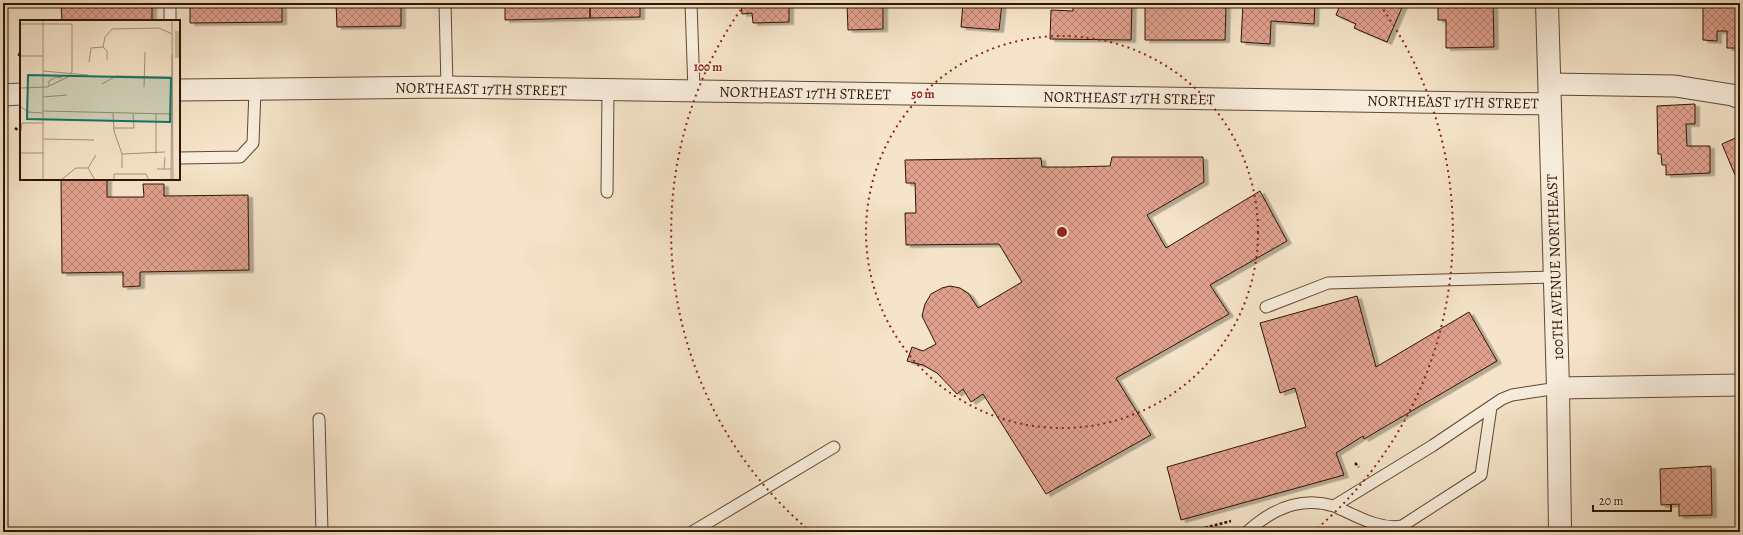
<svg xmlns="http://www.w3.org/2000/svg" width="1743" height="535" font-family="Alegreya,serif">
<defs>
<pattern id="building-cross-hatch" width="8" height="8" patternUnits="userSpaceOnUse"><rect width="8" height="8" fill="#e1a18f"/><path d="M0 0l8 8M0 8l8-8" fill="none" stroke="#b78272"/></pattern>
<filter id="shadow"><feDropShadow dx="4.5" dy="2.5" stdDeviation="0" flood-color="#0004"/></filter>
</defs>
<rect width="100%" height="100%" fill="#f5e4c9"/>
<filter id="stains"><feTurbulence type="fractalNoise" baseFrequency=".005" numOctaves="4"/><feColorMatrix values="0 0 0 0 .2 0 0 0 0 .09 0 0 0 0 .02 0 0 0 .5 -.17"/></filter>
<radialGradient id="worn" r=".72"><stop offset=".6" stop-color="#630" stop-opacity="0"/><stop offset="1" stop-color="#630" stop-opacity=".3"/></radialGradient>
<path fill="url(#building-cross-hatch)" stroke="#301400" filter="url(#shadow)" d="M61,3H152V21H62Z
M190,3H282V22L190,23Z
M336,3H401V26L337,27Z
M505,3H590V18L505,20Z
M590,3H640V17L590,18Z
M741,3H789V22L753,23L752,13L742,14Z
M847,3H883V29L848,30Z
M963,3H1002L999,30L961,27Z
M1073,3H1132L1131,40L1050,39L1051,10L1073,11Z
M1243,3H1315L1314,24L1271,21L1270,44L1241,42Z
M1341,3H1404L1387,42L1354,28L1356,24L1336,15Z
M1438,3H1493L1494,47L1446,48V20H1438Z
M1703,3H1740V48H1727V31H1717V41L1703,40Z
M1145,4L1226,5L1225,40H1145Z
M1695,104V124H1686L1687,146H1710V173L1666,175V165H1662L1661,154H1658L1657,106Z
M1740,136V172L1735,175L1722,144Z
M1112,157H1203L1204,182L1147,215L1166,248L1260,191L1287,241L1210,285L1229,314L1116,378L1151,435L1046,494L983,394L971,402L963,389L957,394L937,373L923,365L907,361L912,347L923,351L936,344L922,316L925,304L931,294L942,288L950,286L960,288L969,294L978,308L1022,282L999,244L906,245L905,213H916L915,183H906L905,160L1041,158L1042,167H1071L1110,166Z
M61,179H107V197H144L143,184H164V196L248,195L249,270L140,272V286L123,287V272L62,273Z
M1357,296L1376,367L1469,312L1497,361L1364,439L1363,436L1336,453L1344,475L1181,520L1167,467L1306,427L1295,388L1280,393L1260,323Z
M1711,466L1712,515L1679,516V504L1661,505L1660,469Z"/>
<g fill="none" stroke-linecap="round" stroke-linejoin="round">
<defs>
<path id="service" d="M170,3V21
M445,3L447,87
M691,3L694,91
M179,158L240,157L253,143L255,90
M607,192L608,90
M1266,307L1328,283L1555,277
M319,419L322,532
M1334,506C1355,515 1378,530 1402,526L1481,475L1491,407
M692,532L834,447
M1247,532C1272,509 1300,496 1334,506L1432,446L1502,399L1512,395L1558,388"/>
<path id="minor" d="M1550,84L1675,86L1732,95L1740,98
M179,90L447,87L1550,104
M3,95L21,94
M1558,388L1740,385"/>
<path id="tertiary" d="M1547,3L1558,388L1560,532"/>
</defs>
<use href="#service" stroke="#614832" stroke-width="13"/>
<use href="#minor" stroke="#614832" stroke-width="23"/>
<use href="#tertiary" stroke="#614832" stroke-width="24"/>
<path stroke="#301400" stroke-width="2.5" stroke-dasharray="3 2" stroke-linecap="butt" d="M19,56L20,51
M15,128L19,131
M1355,463L1359,467
M1204,532V528L1231,521"/>
<use href="#service" stroke="#f8eddc" stroke-width="11"/>
<use href="#minor" stroke="#f8eddc" stroke-width="21"/>
<use href="#tertiary" stroke="#f8eddc" stroke-width="22"/>
</g>
<g fill="none" stroke="#8f2418" stroke-width="2" stroke-dasharray="2 4">
<circle cx="1062" cy="232" r="196"/>
<path d="M811 532A391 391 0 0 1 744 5M1380 5A391 391 0 0 1 1313 532"/>
</g>
<g text-anchor="middle" dominant-baseline="central" stroke-width="3" stroke-linejoin="round" paint-order="stroke">
<g font-size="15" fill="#301400" stroke="#f8eddc">
<text transform="translate(481 89) rotate(1)">NORTHEAST 17TH STREET</text>
<text transform="translate(805 93) rotate(1)">NORTHEAST 17TH STREET</text>
<text transform="translate(1129 98) rotate(1)">NORTHEAST 17TH STREET</text>
<text transform="translate(1453 102) rotate(1)">NORTHEAST 17TH STREET</text>
<text transform="translate(1555 267) rotate(-92)">100TH AVENUE NORTHEAST</text>
</g>
</g>
<g transform="translate(20 20)">
<rect width="160" height="160" fill="#f5e4c9"/>
<path d="M155,11H160V38H155Z" fill="#c4c191"/>
<path fill="none" stroke="#a69179" stroke-width="1" d="M23,0V160M152,0L153,160M0,4H52V52L48,57L27,67L0,68M0,36H23M87,40V31L83,27L85,17L92,9L139,8L152,14M69,42L71,28L83,27M23,51L68,55M160,53V81M82,64L96,56L151,57M29,66V61L36,57L42,58M124,67L125,32M23,77L47,75M0,86L8,92L23,93M23,91L151,94M93,93L94,111L102,134V148M136,94V134M94,108H114L113,94M1,111L2,103H24M24,119L74,120M0,133H24M102,134L145,132M137,149H151M144,149L145,137M41,160L56,148H68M75,160L68,148L76,135M94,160V154H126L129,160M151,160L152,34"/>
<path fill="#0f766e" fill-opacity="0.15" stroke="#0f766e" stroke-width="2" d="M8,55L151,58L150,102L7,99Z"/>
<rect width="160" height="160" fill="none" stroke="#301400" stroke-width="2"/>
</g>
<circle cx="1062" cy="232" r="6" fill="#8f2418" stroke="#f8eddc" stroke-width="2"/>
<g font-size="12" text-anchor="middle" font-weight="bold" fill="#8f2418" stroke="#f8eddc" stroke-width="3" stroke-linejoin="round" paint-order="stroke">
<text x="708" y="71">100 m</text>
<text x="923" y="98">50 m</text>
</g>
<rect width="1743" height="535" fill="none" stroke="#f5e4c9" stroke-width="16"/>
<rect x="4" y="4" width="1735" height="527" fill="none" stroke="#301400" stroke-width="2"/>
<rect x="8" y="8" width="1727" height="519" fill="none" stroke="#301400"/>
<path d="M1593 505v6h78v-6" fill="none" stroke="#301400" stroke-width="2"/>
<text x="1599" y="505" font-size="12" fill="#301400" stroke="#f8eddc" stroke-width="3" paint-order="stroke">20 m</text>
<rect width="100%" height="100%" filter="url(#stains)"/>
<rect width="100%" height="100%" fill="url(#worn)"/>
</svg>
